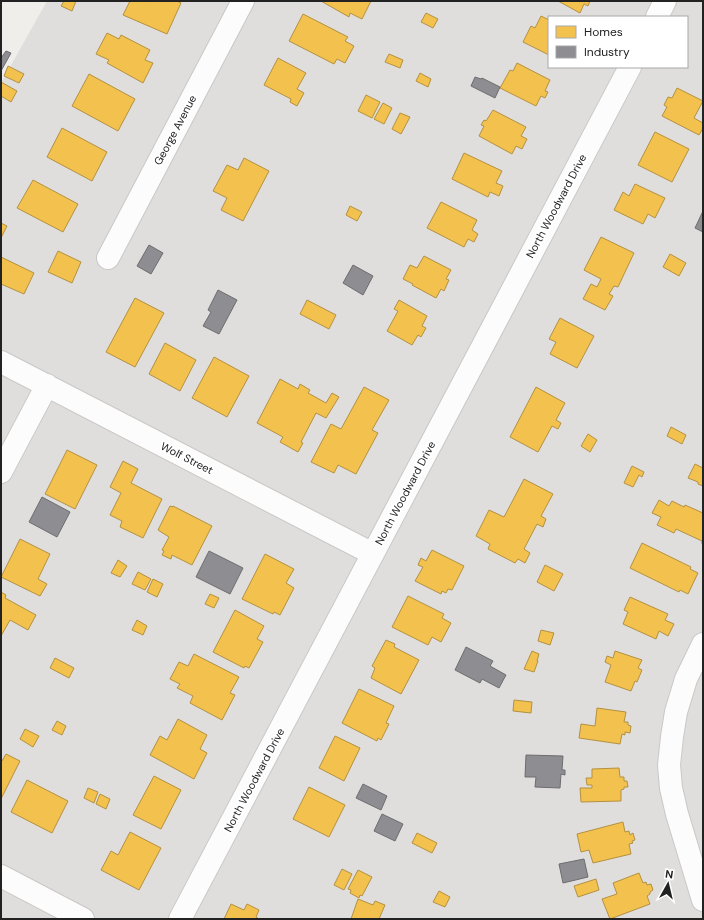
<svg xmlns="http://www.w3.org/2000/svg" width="704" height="920" font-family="'DM Sans',sans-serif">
<rect width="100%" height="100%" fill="#f0eeeb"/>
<path fill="#dfdedc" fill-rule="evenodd" d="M47,1H703V919H1V83ZM549,17H687V67H549Z"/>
<path fill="#f2c14e" stroke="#b49141" d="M64,1H76L72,11L61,6Z
M130,1H145L147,2L148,1H177L181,3L167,34L123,15Z
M321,1H371L362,19L350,13L349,17Z
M558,1H590L588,6L584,4L580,13Z
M426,13L438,19L433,28L421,22Z
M303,14L348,37L345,41L354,46L345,63L337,59L334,64L289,41Z
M541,16L549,20V55L523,42L531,26L535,28Z
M107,33L119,39L121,35L150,50L145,60L153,63L143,83L107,63L109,60L96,54Z
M389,54L403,60L400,68L385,62Z
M278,58L306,73L297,89L304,93L297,106L290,102L291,99L264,85Z
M517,63L550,80L545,91L548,92L545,98L541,96L536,106L500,88L510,70L513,71Z
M8,66L24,74L19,83L4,76Z
M420,73L431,79L428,87L416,81Z
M89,74L135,99L118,131L72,106Z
M1,82L17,91L11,102L1,96Z
M677,88L703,101L694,118L703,123V128L699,135L662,116L667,107L664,105L668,97L672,98Z
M366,95L380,102L372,118L358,111Z
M383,103L392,108L384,124L374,119Z
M493,110L526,127L521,136L527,139L522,149L516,146L512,154L479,136L484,126L481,125L484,120L486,121Z
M400,113L410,117L401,134L392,129Z
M62,128L107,152L92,181L47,157Z
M655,132L689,149L672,182L638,165Z
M464,153L502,171L496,183L503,186L499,196L490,192L488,197L452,179Z
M244,158L269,171L243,221L221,210L227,198L213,191L227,165L238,170Z
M33,180L78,204L63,232L17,208Z
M635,184L665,198L655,218L648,214L643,224L614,210L623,192L629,196Z
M441,202L477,220L472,230L478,234L474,242L468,239L464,247L427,228Z
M350,206L362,212L357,221L346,215Z
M1,223L7,226L1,238Z
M601,237L634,253L618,287L614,286L609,294L613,296L605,310L583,299L591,284L597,287L601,279L584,270Z
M58,251L81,262L72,283L48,272Z
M670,254L686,263L679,276L663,267Z
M424,256L451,270L446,279L449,280L444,291L441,289L436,298L412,285L413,284L403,279L410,265L417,268Z
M1,257L34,273L24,294L1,284Z
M135,298L164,313L135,367L106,352Z
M307,300L336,315L329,329L300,314Z
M399,300L427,316L422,326L426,328L421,337L418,335L412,345L387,331L398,311L394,309Z
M560,318L594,336L577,368L550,354L556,342L549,339Z
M165,343L196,360L180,391L149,374Z
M214,357L249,376L227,417L192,398Z
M280,379L298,389L300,384L310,390L308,393L326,403L332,393L339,397L326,418L316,413L301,442L303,443L298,452L280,442L283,437L257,423Z
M364,387L389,400L372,430L378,433L356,474L338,465L334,473L311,462L331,424L341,429Z
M536,387L565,403L556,420L561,423L558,429L552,426L538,452L510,437Z
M671,427L686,435L682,444L667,436Z
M588,434L597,440L590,452L581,446Z
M67,450L97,465L75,509L45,494Z
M123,461L138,469L131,483L162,499L143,538L120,527L122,521L110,515L121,493L110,487Z
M695,464L703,468V486L698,484V482L688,478Z
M632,466L644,472L642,477L639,475L633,487L624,483Z
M524,479L553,494L541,516L546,519L543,527L537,524L524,549L530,553L525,563L518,559L515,563L488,549L490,544L476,536L489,510L504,517Z
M659,500L669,506L672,501L684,507L685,505L703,513V544H702V541L676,529L674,533L657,525L661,517L652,513Z
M170,506L173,507V506L212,526L192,565L172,555L171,559L162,555L164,551L162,550L169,537L158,530Z
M20,539L50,554L38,579L47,584L40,596L1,577Z
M642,543L691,567L690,569L698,573L688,594L680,590L679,592L630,568Z
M432,550L464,566L452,590L448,589L446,593L442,591L441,594L415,581L423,567L418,565L421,558L426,561Z
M265,554L294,569L286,583L294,588L280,615L274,612L273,614L242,599Z
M118,560L127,566L120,577L111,573Z
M545,565L563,574L554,591L537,582Z
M138,572L151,579L145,590L132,584Z
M153,579L163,584L157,597L147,592Z
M1,592L6,595L5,598L36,615L28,630L10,620L1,636Z
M210,594L219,598L214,608L205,604Z
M408,596L444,614L442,618L451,623L441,642L432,637L428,645L392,627Z
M630,597L668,614L665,620L674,624L668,636L659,631L656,639L623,624L628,612L624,610Z
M235,610L264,626L257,639L263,642L249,668L245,666L244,668L213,652Z
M137,620L147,626L143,635L132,630Z
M541,630L554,633L550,645L538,641Z
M386,640L395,644L394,647L419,660L401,694L371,678L375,668L372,666Z
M532,651L539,654L537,661H538L534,672L524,669Z
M615,651L642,660L638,668L642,670L637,682L635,681L631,691L605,682L611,665L605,662L607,656L613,658Z
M194,654L239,677L230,693L235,695L222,720L190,703L193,696L177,688L180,684L170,679L179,662L188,666Z
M55,658L74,668L69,678L50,668Z
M359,689L394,706L386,723L389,724L381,740L378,738L377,741L342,723Z
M514,700L532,702L531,713L513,711Z
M597,708L626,712L624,722H628V725L631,726L630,733L625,732V735L622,734L620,744L579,738L581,724L595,726Z
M178,719L207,735L200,749L207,753L194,779L150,755L160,736L167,740Z
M57,721L66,726L62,735L52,730Z
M25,729L39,736L33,747L20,739Z
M335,736L360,748L344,781L319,768Z
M6,754L20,761L1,799V761H2Z
M619,768L620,777H624V781H627L628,787H624V789L621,790V801L581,802L580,788H592V785H587L586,778H592V769Z
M154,776L181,790L161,829L133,815Z
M27,780L68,801L52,833L11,812Z
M309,787L345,805L329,837L293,819Z
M88,788L98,792L94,803L84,798Z
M100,794L110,799L106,809L96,804Z
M623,822L625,832L629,831L630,835L633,833L635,840L632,841L633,843L629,844L631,854L593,863L589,850L581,852L577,834Z
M130,832L161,848L139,890L101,870L111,851L118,855Z
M417,833L437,843L432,853L412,843Z
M342,869L352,874L344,890L334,885Z
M358,870L372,877L362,896L360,895L359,898L350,893L351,890L348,889Z
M639,873L643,883L646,882L647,885L651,884L653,890L650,892V894L647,896L650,904L610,919L602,899L617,894L613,883Z
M596,879L599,890L578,897L574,886Z
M439,891L450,897L445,907L433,902Z
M358,899L373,905L375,901L385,905L379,919H351Z
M231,904L244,910L247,904L259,910L256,917L259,919H224Z"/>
<path fill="#8d8d92" stroke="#6d6d70" d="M6,51L11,53L1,71V58Z
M475,77L481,79L482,78L500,87L495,98L471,86Z
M703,211V232L695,228Z
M149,245L163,253L151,274L137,266Z
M353,265L373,276L363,295L343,283Z
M218,290L237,300L219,334L203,326L211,312L208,310Z
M42,497L70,512L57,537L29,522Z
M209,551L243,568L230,594L196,577Z
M466,647L493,661L490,666L506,675L499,688L482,679L480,683L455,670Z
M526,755L563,756L562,770H565V775L561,774L560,788L535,787L536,777H525Z
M363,784L387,796L381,810L356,798Z
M382,814L403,824L395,841L374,831Z
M584,859L588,877L563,883L559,864Z"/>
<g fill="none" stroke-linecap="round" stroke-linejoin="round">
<defs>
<path id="minor" d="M657,17L665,1
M108,258L243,1
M1,362L373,554
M1,472L47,385
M703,644L686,679L676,712L672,737L669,765L671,788L677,814L703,900
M1,876L83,919
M180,919L630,67"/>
</defs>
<use href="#minor" stroke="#c9c8c7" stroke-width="24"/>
<use href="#minor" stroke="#fdfcfc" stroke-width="22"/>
</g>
<g text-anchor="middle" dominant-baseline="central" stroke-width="4" stroke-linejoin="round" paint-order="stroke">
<g font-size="11" fill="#222" stroke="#fff">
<text transform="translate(175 130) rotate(-62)">George Avenue</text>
<text transform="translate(556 206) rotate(-62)">North Woodward Drive</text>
<text transform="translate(187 458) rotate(27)">Wolf Street</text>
<text transform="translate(405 493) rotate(-62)">North Woodward Drive</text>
<text transform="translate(254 780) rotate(-62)">North Woodward Drive</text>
</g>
</g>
<rect width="704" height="920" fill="none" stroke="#222222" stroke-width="4"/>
<rect x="548" y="16" width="140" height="52" fill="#ffffff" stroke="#a7a7a7"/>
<rect x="556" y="26" width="20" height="12" fill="#f2c14e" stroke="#a7a7a7"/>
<text x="584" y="36" font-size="12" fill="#222222">Homes</text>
<rect x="556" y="46" width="20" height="12" fill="#8d8d92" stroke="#a7a7a7"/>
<text x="584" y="56" font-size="12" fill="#222222">Industry</text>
<g transform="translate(668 884) rotate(8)" stroke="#ffffff" stroke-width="3" paint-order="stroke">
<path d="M0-3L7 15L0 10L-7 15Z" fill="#222222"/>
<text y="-6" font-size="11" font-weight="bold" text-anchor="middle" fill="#222222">N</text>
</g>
</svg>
